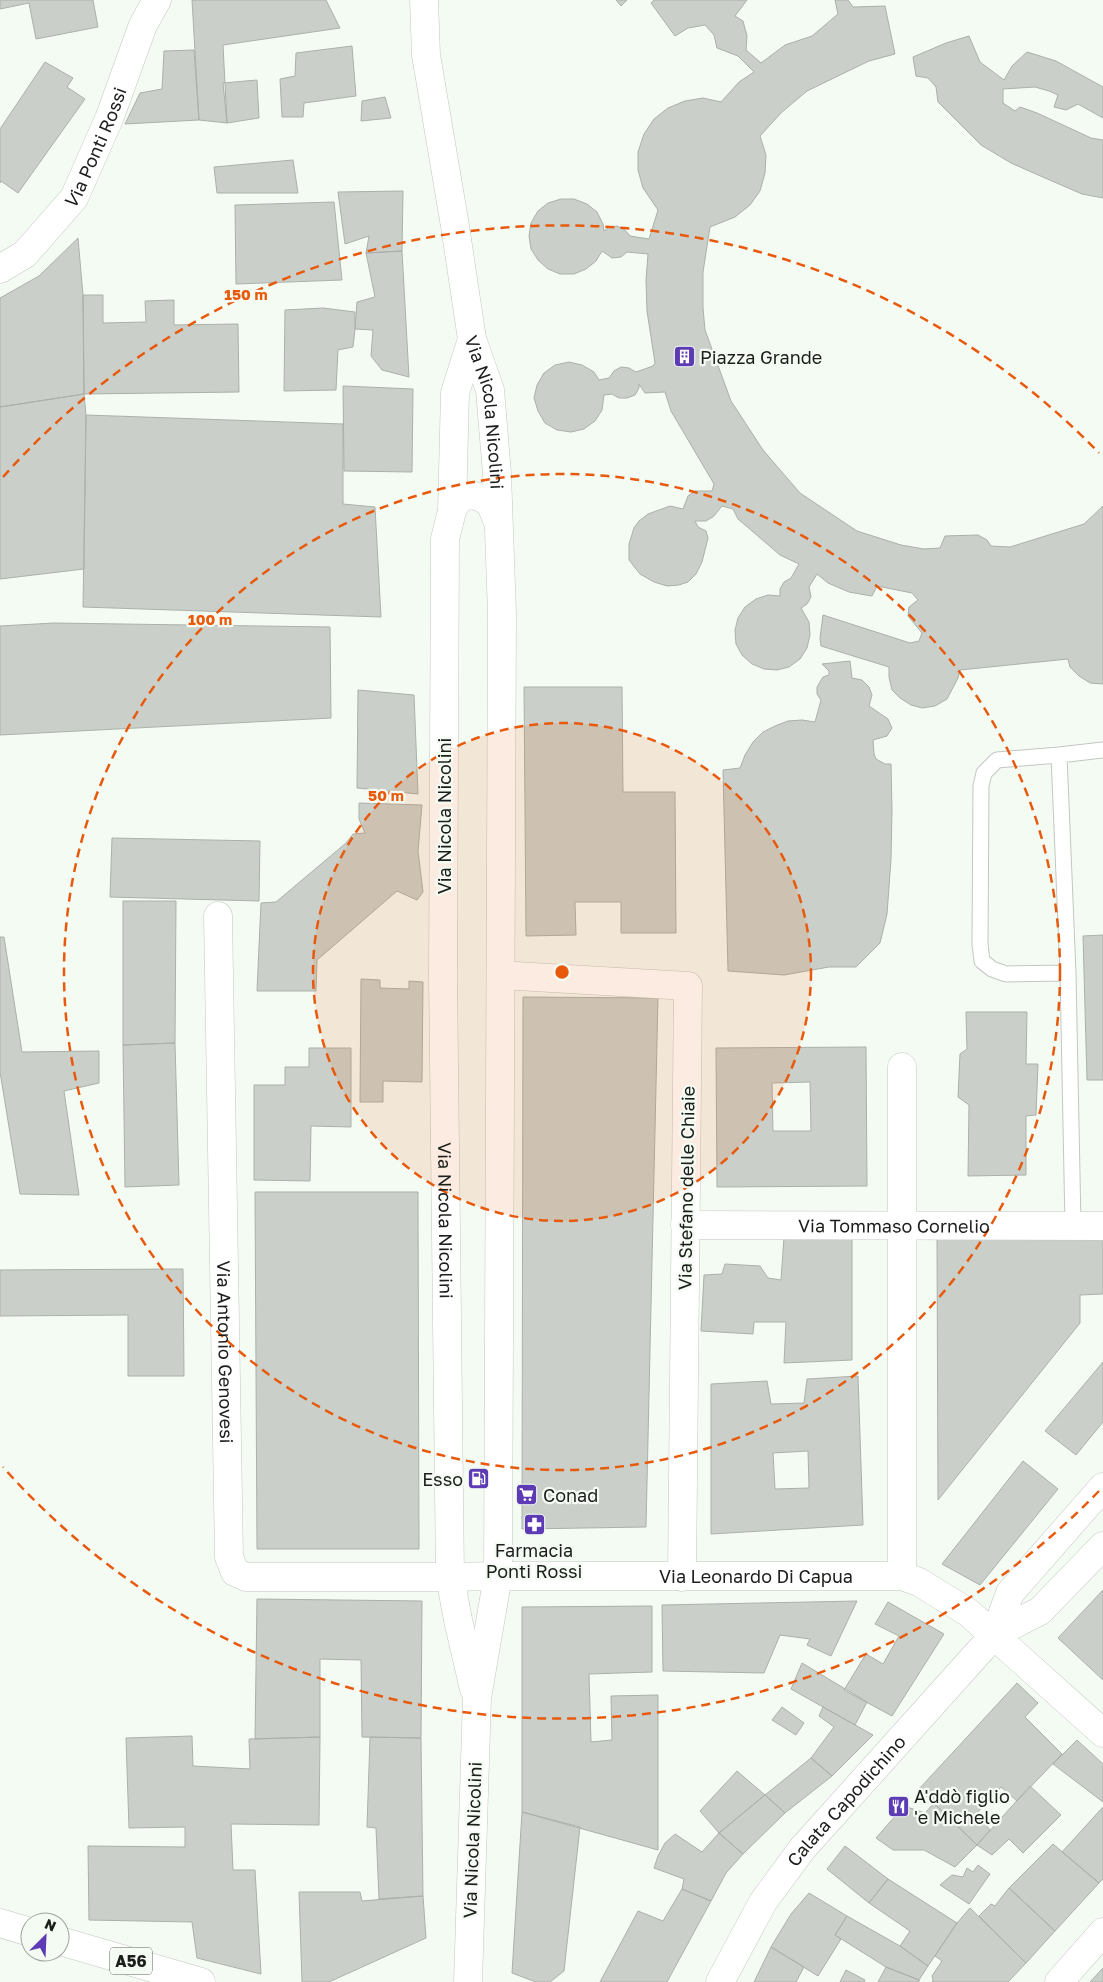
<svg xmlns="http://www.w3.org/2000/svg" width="1103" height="1982" font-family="'Golos Text',sans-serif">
<rect width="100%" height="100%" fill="#f4fbf3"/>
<path fill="#cad0c9" stroke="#abb1aa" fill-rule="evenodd" d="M0,0H93L98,27L36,39L29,3L0,9Z
M192,0H326L340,28L223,45L227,123L199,120Z
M616,0H627L621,6Z
M654,0H747L735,16L743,21L747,36L746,50L761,63L785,45L812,36L838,14L835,0H848L853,7L885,6L895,54L869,61L807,91L782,112L760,136L766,155L765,173L760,191L750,205L735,217L710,227L703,272V308L705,330L731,401L763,450L800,493L857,531L901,545L924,549L940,548L945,536L978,535L987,540L991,546L1010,547L1084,524L1103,506V684L1090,683L1079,676L1070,667L1068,659L960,670L958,678L947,699L935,706L922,708L911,705L900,698L892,690L889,677V667L821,646L820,638L823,615L910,643L919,641L922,633L908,616L909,607L918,600L912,593L877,586L872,596L849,592L828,583L817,574L809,587L811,597L807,604L801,608L809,622L810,635L807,648L800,659L789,667L777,670L764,669L752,664L742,655L736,644L735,630L738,618L745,607L756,599L768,595L780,596V589L784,582L791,578L799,564L780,555L738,519L733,509L722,506L714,516L706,521H695L698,527L706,531L708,538L702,562L696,574L688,582L679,585L667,586L654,582L640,574L629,560V544L634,528L639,521L648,514L670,506L683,509L688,496L695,491H712L714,484L671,411L665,392L645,393L639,384V388L635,395L627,398H619L612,394L604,395L602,410L595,421L584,429L571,432L557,430L545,423L538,411L534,398L537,385L544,373L555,365L569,362L582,365L594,372L599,380L609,378L614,371L621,367L629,368L636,372L653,366L655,363L647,311L646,280L648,254L627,252L621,257L612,258L602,251L596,261L586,269L574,274H560L548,269L538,260L531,249L529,236L531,223L538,211L548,203L561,199H574L587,204L597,212L603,224L604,231L609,227L617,226L625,230L630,236L649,239L658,210L643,188L638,170V152L644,134L654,119L668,108L685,101L703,98L721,102L739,82L754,72L738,56L717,48L714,35L705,25L688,28L675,36L651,3Z
M969,36L980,62L1004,80L1012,66L1027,52L1056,61L1103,87V118L1078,104L1066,110L1054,107L1058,95L1049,91L1035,87L1003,89V103L1015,111L1020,107L1037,113L1091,138L1103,140V198L1082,194L1045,178L1011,163L981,145L938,102L936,87L928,78L916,76L913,57L946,43Z
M352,46L356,96L304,103L303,117H282L280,79L295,76L296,53Z
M194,50L199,120L125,124L140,93L162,89L164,51Z
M45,62L73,78L67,87L85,99L18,193L1,181L0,183V129Z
M257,80L259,118L227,123L223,83Z
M385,97L391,118L361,121L362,101Z
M293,160L298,193H217L214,167Z
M403,191L402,251L366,253L369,236L345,244L338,192Z
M334,202L342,280L236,284L235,205Z
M78,238L83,295L84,394L0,407V298L39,276Z
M402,251L409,377L382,370L371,356L373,330L355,329L357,302L375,297L366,253Z
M83,295H103V323L146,322L145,301L174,300V325L238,324L239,392L84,394Z
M323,308L355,312V329L353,347L338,350L336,390L284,391L285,310Z
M343,386L413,389L412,472L344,471Z
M84,394L86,415L84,569L0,579V407Z
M86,415L343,424V504L375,507L381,617L83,607Z
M54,623L330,627L331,718L0,735V626Z
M850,661L852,678L862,680L869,687L872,695L869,706L888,719L892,728L887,736L873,740L874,754L876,759L885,764H891L892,810L891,859L887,914L880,943L856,967H829L784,975L728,971L723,770L740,768L745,755L753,742L763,732L775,726L788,721L802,720L815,722L821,700L817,694V687L823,677L829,675V671L822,664Z
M524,687H622L623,792H675L676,933H621V902H575L576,935L526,936Z
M358,690L414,695L418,794L357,788Z
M359,803L422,805L418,851L423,892L417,900L397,891L317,960L316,991H257L261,903L276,902L346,843L353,834L365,833L359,819Z
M112,838L260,841L259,901L110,897Z
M123,901H176L175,1043L123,1045Z
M1103,935V1080H1087L1083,936Z
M0,937H4L22,1052L99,1051V1083L64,1091L79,1195L20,1194L0,1072Z
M361,979L380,980V988L409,989V981L423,982L422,1082L383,1081V1102H360Z
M523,997L658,998L646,1527L522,1529Z
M966,1012H1027L1026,1064H1038L1036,1115L1026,1116V1175L968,1176L969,1105L958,1097L960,1054L967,1049Z
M175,1043L179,1185L125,1187L123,1045Z
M866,1047L867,1186L717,1187L716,1048ZM810,1082L811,1131H773L772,1083Z
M309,1048H351V1127L311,1126L310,1181L254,1180V1085H285V1067H309Z
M255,1192H418L419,1549H257Z
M784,1237H852V1360L784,1363L786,1322H754L753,1334L701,1331L704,1275L722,1274L725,1264L760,1266L768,1278L781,1280Z
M1103,1238V1294L1080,1295V1323L938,1500L937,1239Z
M183,1269L184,1376H128V1315L0,1316V1270Z
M1103,1362V1422L1076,1455L1045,1431Z
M858,1376L863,1525L711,1534V1384L767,1381L771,1404L804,1403L807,1379ZM808,1451L809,1488L775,1489L773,1453Z
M1023,1461L1058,1489L980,1585L942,1564Z
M1103,1590V1680L1058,1638Z
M257,1599L422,1601L421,1738L362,1737L361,1660L320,1659V1737L255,1739Z
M857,1601L831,1656L807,1645L810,1639L780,1635L764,1673L663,1671L662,1605Z
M888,1602L944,1634L892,1716L844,1690L866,1654L883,1664L899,1636L875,1624Z
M652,1606V1672L589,1674L591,1742L612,1740L611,1696L658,1695V1850L522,1812V1607Z
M802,1663L867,1702L855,1725L791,1689Z
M1017,1683L1038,1703L1025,1717L1062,1754L1017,1801L1001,1787L977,1813L990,1830L977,1845L919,1789Z
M782,1707L804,1723L796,1735L772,1720Z
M823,1707L873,1735L832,1776L811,1758L834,1727L819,1716Z
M192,1736L193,1766L250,1769L249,1739L320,1737L319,1825L231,1824L233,1870H255L261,1974L197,1958L192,1922L89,1920L88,1846L185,1847V1827L129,1828L126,1738Z
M370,1737L421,1738L423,1896L379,1899L376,1828L367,1827Z
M1077,1740L1103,1764V1802L1053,1764Z
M811,1758L832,1776L785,1813L765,1795Z
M737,1771L765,1795L719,1833L700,1811Z
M1030,1786L1061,1815L1023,1853L1009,1839L992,1855L977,1845Z
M765,1795L785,1813L743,1854L719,1833Z
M934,1803L977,1845L955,1867L924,1850H893L876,1838L904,1806L925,1813Z
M1103,1807V1879L1099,1883L1062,1852Z
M522,1812L580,1827L564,1971L550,1982H536L512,1973Z
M719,1833L743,1854L726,1873L711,1901L682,1889L684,1879L654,1868L658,1856L665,1843L675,1834L702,1852Z
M1053,1844L1099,1883L1055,1931L1009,1888Z
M845,1846L888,1879L869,1903L827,1869Z
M978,1865L990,1874L969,1904L940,1885L952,1875L963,1877L967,1868L973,1872Z
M888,1879L957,1923L928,1966L900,1946L910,1931L869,1903Z
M1009,1888L1055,1931L1026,1963L979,1916L991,1904L995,1906Z
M682,1889L711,1901L667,1982H600L638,1911L663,1921Z
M299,1892H360L362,1901L423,1896L426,1938L329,1982H302Z
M809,1893L847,1916L835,1935L841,1939L818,1976L771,1947L791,1914Z
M970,1908L1026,1963L1008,1982H932L933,1980L932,1976L942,1961L935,1956L957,1923Z
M847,1916L900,1946L928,1966L919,1980L886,1967L835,1935Z
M771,1947L804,1967L796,1982H754Z
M886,1967L919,1980V1982H878Z
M1103,1968V1982H1090Z
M846,1970L865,1980L864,1982H840Z"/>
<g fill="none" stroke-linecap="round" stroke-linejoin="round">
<defs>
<path id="service" d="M1059,755L997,760L984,773L981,786L980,944L982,961L992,969L1006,974L1068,973
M1073,1225L1068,973L1059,755L1103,750"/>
<g id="minor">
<path id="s1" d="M218,916L229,1557L235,1572L246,1577H450"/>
<path d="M501,975L688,986L682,1577"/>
<path id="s2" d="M685,1225L1103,1226"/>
<path id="s3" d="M498,1576H902L919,1582L969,1613L1103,1733"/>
<path d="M902,1576V1067"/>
<path d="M1059,1982L1103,1932"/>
</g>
<g id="tertiary">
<path id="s4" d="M424,0L426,55L455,226L472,339L490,390L497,474L502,614L498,1576L477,1698L468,1982"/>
<path id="s5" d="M0,269L25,254L74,198L109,119L143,25L157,0"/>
<path id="s6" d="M472,339L455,393L452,511L445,539L443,977L450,1577L458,1620L474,1689"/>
<path d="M452,511C453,508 455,504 458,501C468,491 485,496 492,507C494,512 496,518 498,522"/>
<path d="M450,1577L498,1576"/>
</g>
<g id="secondary">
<path d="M995,1634L1010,1593L1103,1487"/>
<path id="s7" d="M720,1982L763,1902L802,1849L995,1634L1040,1611L1103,1546"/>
</g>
<path id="motorway" d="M0,1923L30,1932
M60,1941L201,1982"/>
</defs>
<use href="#service" stroke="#c2c8c1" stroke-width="17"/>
<use href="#minor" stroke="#c2c8c1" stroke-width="29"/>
<use href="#tertiary" stroke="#c2c8c1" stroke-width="29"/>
<use href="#secondary" stroke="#c2c8c1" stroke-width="29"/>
<use href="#motorway" stroke="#c2c8c1" stroke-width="29"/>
<use href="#service" stroke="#fff" stroke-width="15"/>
<use href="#minor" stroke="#fff" stroke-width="28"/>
<use href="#tertiary" stroke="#fff" stroke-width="28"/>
<use href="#secondary" stroke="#fff" stroke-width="28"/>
<use href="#motorway" stroke="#fff" stroke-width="28"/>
</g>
<circle cx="562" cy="972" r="249" fill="#e8590c" fill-opacity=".12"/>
<g fill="none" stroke="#e8590c" stroke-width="2.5" stroke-dasharray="9 6">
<circle cx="562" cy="972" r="249"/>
<circle cx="562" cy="972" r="498"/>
<path d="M1099 1491A747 747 0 0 1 3 1467M3 477A747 747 0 0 1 1099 453"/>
</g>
<defs>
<symbol id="building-square" viewBox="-11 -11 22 22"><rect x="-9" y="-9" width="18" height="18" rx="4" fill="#5d3bb4" stroke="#f4fbf3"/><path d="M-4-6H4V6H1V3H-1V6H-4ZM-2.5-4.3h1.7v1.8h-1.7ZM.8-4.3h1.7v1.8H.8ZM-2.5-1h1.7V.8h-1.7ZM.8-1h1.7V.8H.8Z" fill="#fff"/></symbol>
<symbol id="fuel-square" viewBox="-11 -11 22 22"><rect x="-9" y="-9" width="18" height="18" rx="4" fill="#5d3bb4" stroke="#f4fbf3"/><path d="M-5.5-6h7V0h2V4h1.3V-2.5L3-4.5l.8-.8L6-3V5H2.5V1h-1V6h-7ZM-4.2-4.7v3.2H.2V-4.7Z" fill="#fff"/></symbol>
<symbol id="supermarket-square" viewBox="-11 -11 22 22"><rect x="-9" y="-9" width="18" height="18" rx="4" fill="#5d3bb4" stroke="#f4fbf3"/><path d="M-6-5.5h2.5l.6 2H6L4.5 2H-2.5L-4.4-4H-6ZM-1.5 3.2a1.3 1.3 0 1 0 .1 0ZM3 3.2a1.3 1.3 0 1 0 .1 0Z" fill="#fff"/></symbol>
<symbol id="pharmacy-square" viewBox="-11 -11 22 22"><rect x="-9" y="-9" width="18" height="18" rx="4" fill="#5d3bb4" stroke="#f4fbf3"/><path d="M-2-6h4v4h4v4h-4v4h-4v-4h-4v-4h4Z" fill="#fff"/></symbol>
<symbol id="restaurant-square" viewBox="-11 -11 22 22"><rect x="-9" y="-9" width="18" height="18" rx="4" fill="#5d3bb4" stroke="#f4fbf3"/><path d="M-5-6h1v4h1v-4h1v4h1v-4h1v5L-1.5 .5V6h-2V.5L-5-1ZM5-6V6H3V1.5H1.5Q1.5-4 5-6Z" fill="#fff"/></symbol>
</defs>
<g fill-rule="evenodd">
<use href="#building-square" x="672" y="344" width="25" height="25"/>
<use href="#fuel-square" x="466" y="1466" width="25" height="25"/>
<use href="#supermarket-square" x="514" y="1482" width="25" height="25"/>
<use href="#pharmacy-square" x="522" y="1512" width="25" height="25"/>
<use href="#restaurant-square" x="886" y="1794" width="25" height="25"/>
</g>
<g text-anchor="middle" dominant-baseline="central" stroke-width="4.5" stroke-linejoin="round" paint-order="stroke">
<rect fill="#f4fbf3" stroke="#5d605c" stroke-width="1" x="110" y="1947.5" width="42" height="27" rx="4"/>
<g font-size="16" font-weight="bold" fill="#1c1e1b">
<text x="131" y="1961">A56</text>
</g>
<g font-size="18" fill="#1c1e1b" stroke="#f4fbf3">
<text stroke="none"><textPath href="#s5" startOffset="159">Via Ponti Rossi</textPath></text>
<text stroke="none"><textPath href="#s4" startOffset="418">Via Nicola Nicolini</textPath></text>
<text transform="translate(444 816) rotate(-90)">Via Nicola Nicolini</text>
<text transform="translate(686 1188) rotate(-89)">Via Stefano delle Chiaie</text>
<text stroke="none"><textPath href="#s6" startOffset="885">Via Nicola Nicolini</textPath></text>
<text stroke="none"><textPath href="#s2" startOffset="209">Via Tommaso Cornelio</textPath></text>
<text stroke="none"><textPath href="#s1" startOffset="436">Via Antonio Genovesi</textPath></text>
<text stroke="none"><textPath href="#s3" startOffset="258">Via Leonardo Di Capua</textPath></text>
<text stroke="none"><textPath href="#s7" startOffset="222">Calata Capodichino</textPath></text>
<text transform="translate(472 1840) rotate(-88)">Via Nicola Nicolini</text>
</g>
<g font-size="18" fill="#1c1e1b" stroke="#f4fbf3" text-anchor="start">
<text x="700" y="357">Piazza Grande</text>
<text x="463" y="1479" text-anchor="end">Esso</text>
<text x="543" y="1495">Conad</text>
<text x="534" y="1550" text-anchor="middle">Farmacia<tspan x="534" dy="21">Ponti Rossi</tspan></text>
<text x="914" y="1796">A'ddò figlio<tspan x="914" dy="21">'e Michele</tspan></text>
</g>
</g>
<circle cx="562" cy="972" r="8" fill="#e8590c" stroke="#f4fbf3" stroke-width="2.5"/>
<g font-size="15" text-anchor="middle" font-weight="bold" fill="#e8590c" stroke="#f4fbf3" stroke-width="4.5" stroke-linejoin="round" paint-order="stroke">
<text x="246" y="300">150 m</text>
<text x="210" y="625">100 m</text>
<text x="386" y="801">50 m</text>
</g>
<g transform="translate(45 1937) rotate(24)"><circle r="24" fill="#f4fbf3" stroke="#9ea39d"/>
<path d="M0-4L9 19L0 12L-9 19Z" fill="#5d3bb4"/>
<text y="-8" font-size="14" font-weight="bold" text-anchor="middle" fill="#1c1e1b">N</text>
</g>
</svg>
